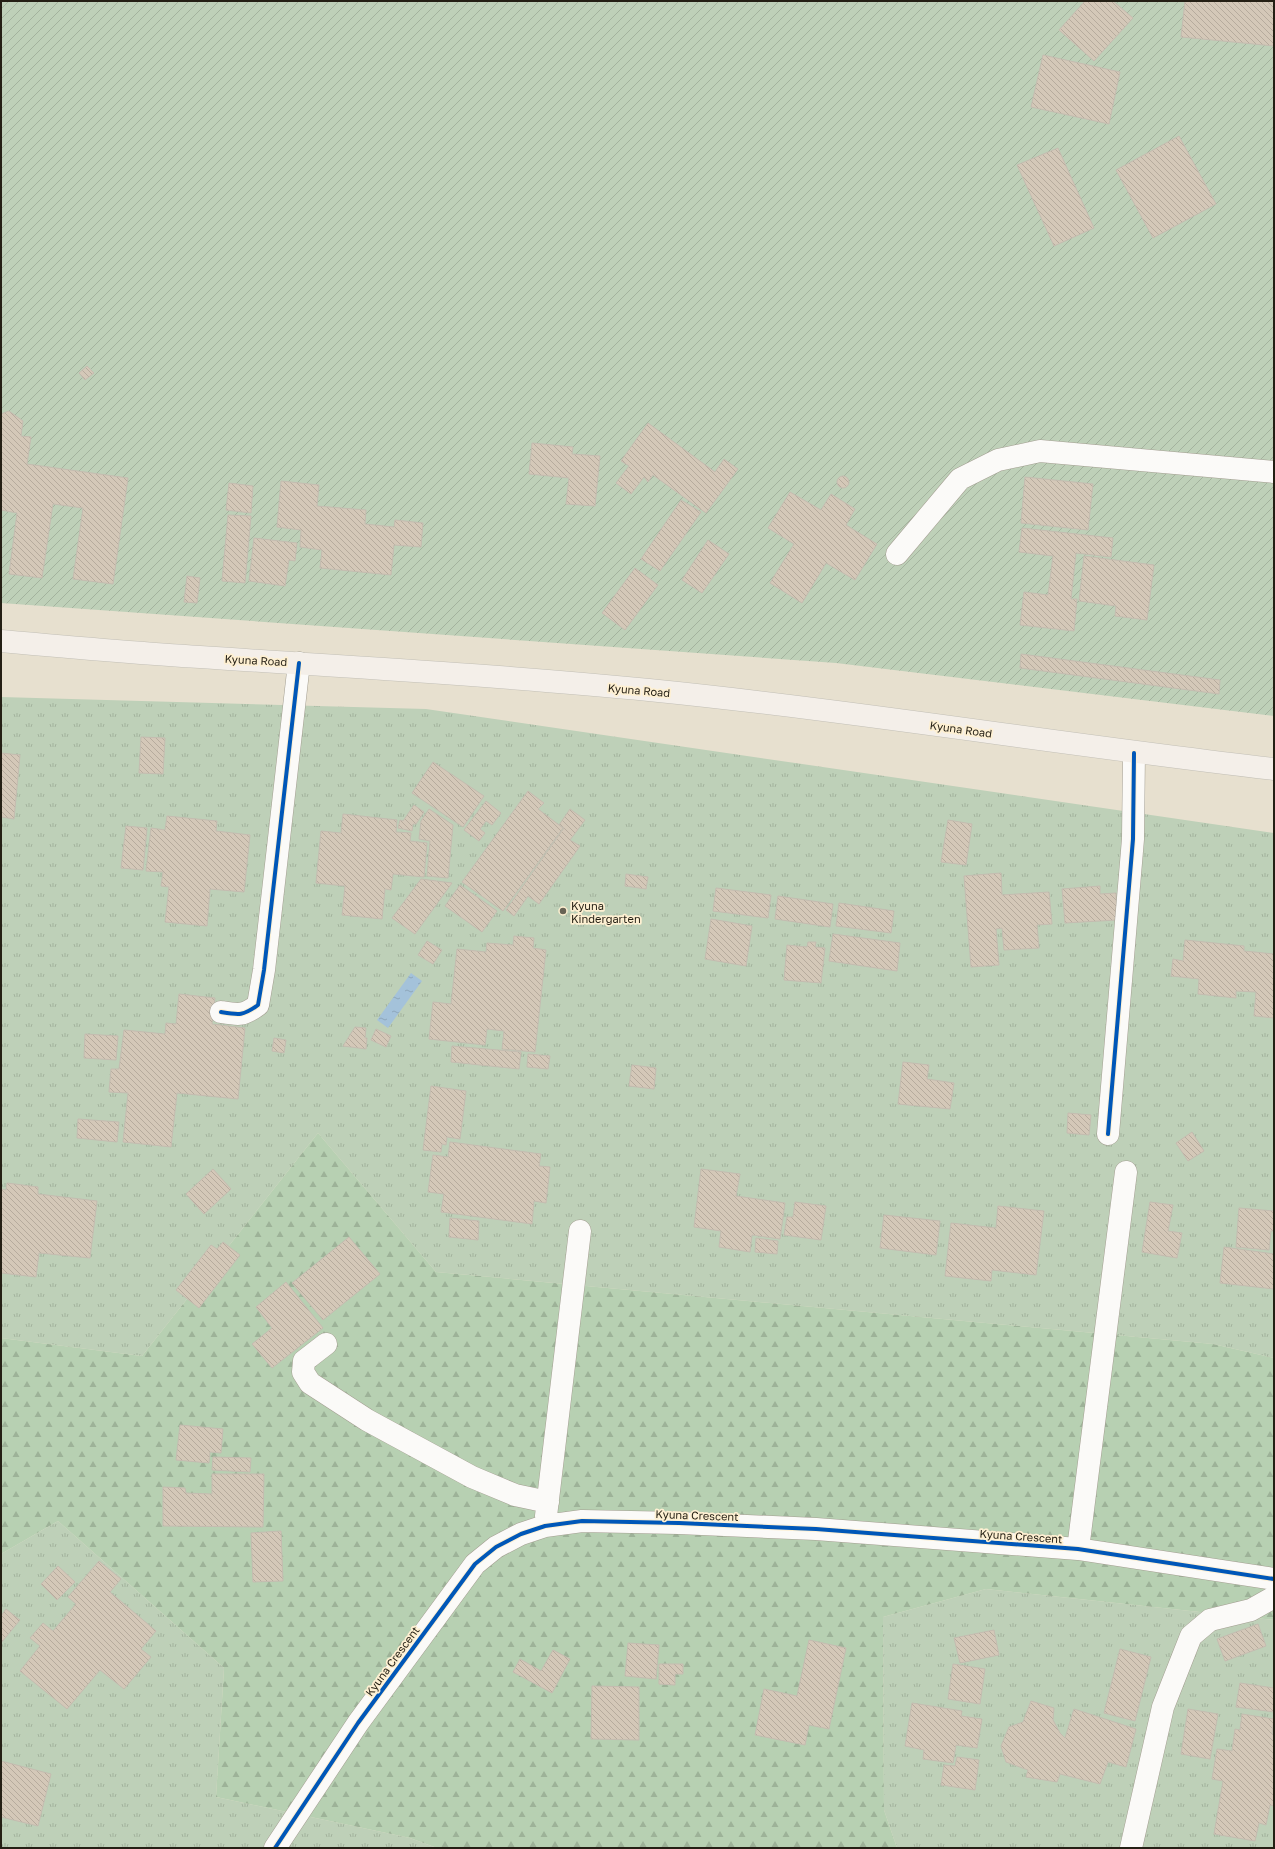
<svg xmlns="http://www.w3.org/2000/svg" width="1275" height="1849" font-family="'Golos Text',sans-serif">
<defs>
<pattern id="grass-tufts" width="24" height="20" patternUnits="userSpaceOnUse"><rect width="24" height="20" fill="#bed0b8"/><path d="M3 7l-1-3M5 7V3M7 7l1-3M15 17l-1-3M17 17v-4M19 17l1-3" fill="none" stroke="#a3b29d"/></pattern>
<pattern id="forest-firs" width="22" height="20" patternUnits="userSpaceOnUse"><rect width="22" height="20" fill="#b7d0b2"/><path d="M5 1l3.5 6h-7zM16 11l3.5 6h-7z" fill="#9db298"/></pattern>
<pattern id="garden-furrows" width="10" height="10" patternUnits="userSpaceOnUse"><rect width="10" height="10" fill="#bed0b8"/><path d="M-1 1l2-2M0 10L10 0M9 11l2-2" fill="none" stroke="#a3b29d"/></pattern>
<pattern id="water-ripples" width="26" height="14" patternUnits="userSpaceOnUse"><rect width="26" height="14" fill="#a4c2da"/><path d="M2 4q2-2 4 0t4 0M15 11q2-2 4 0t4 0" fill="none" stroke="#8da6ba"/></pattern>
<pattern id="building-back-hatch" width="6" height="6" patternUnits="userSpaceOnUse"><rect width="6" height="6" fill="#d4c8b8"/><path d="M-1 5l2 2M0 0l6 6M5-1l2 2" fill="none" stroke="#b6ab9d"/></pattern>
</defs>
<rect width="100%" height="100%" fill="#e7e0cf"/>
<path fill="url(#grass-tufts)" d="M1,697L426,709L1274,833V1358L1213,1344L436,1272L318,1133L142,1356L1,1338Z
M58,1521L224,1668L216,1797L410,1838L437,1848H1V1554Z
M986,1589L1274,1620V1848H897L884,1810L883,1617Z"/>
<path fill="url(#forest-firs)" d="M318,1133L436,1272L1213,1344L1274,1358V1620L986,1589L883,1617L884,1810L897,1848H437L410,1838L216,1797L224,1668L58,1521L1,1554V1338L142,1356Z"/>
<path fill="url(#garden-furrows)" d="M1,1H1274V716L836,663L1,603Z"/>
<path fill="url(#water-ripples)" d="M411,973L422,981L388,1028L377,1020Z"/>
<path fill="url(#building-back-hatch)" stroke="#c4bcb0" d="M1085,1H1113L1133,18L1094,61L1059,30Z
M1185,1H1274V46L1181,37Z
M1043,55L1120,72L1109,124L1031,107Z
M1179,136L1216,204L1153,238L1116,170Z
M1058,148L1094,228L1054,246L1017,165Z
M87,366L94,373L85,380L79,373Z
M9,411L23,421L21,436L31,437L27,464L128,478L113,584L73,579L83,508L53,504L42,578L9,574L17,513L1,510V414Z
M648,423L715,472L724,459L738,469L706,513L653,475L648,482L644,477L631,494L616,483L629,466L621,461Z
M532,443L573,447L572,454L600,456L595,506L566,504L569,478L529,474Z
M837 482a6 6 0 1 1 12 0a6 6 0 1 1-12 0Z
M1025,477L1093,484L1088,530L1021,523Z
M281,481L319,485L317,506L366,510L365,524L394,527L395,520L423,523L421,547L394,545L391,575L320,568L322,550L300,547L301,530L277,527Z
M229,483L253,486L251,513L226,510Z
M790,492L821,510L831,494L855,509L846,525L877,544L855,580L826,563L802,603L770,583L794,544L768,528Z
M681,500L701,512L660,571L641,559Z
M228,515L251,516L245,583L222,581Z
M1022,528L1113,538L1111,557L1076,553L1071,599H1077L1074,631L1020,625L1024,592L1048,595L1053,556L1019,552Z
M254,538L297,543L295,561L289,560L285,586L249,581Z
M708,540L729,554L702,593L682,580Z
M1084,556L1154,565L1147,620L1115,616L1116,606L1079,601Z
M635,568L658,585L625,630L602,613Z
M187,576L200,578L197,603L184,602Z
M1021,654L1220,680L1219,694L1020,668Z
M141,737L165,738L163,774L139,773Z
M1,753L20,755L14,819L1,817Z
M433,762L484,796L463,827L412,793Z
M528,791L544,803L538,809L563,828L503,911L462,882Z
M486,801L501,813L492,825L486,821L480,829L485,833L479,841L464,830Z
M414,805L424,812L416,824H413L412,831L398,828L400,820L403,821Z
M429,809L453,825L448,878L427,876L430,841L419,839L421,821Z
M570,809L585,820L570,840L580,846L539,904L528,896L514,916L506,910L564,828L559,825Z
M343,814L397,820L396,832L411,833L410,841L427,843L424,877L393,874L391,890L385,889L382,919L342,915L345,886L316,883L321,831L341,833Z
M167,816L217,821L216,831L250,835L244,892L210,889L207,926L165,922L169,887L161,886L163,872L146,871L151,828L165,830Z
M948,820L972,824L966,865L941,862Z
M126,826L147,828L143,870L121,868Z
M1001,873L1002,895L1049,892L1052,924L1037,925L1039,948L1004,950L1002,928L996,929L999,965L971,967L964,876Z
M626,874L648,877L646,889L625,886Z
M421,879L452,883L415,934L392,918Z
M460,885L497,911L482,932L445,906Z
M1100,886V894L1116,893L1117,920L1065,923L1062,889Z
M716,888L771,895L768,918L713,911Z
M778,896L833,904L830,927L775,919Z
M839,903L894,911L891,933L836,926Z
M711,919L752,926L746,966L705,959Z
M833,934L900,943L897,971L829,961Z
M514,936L534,938L533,948L546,950L535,1052L502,1049L504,1031L487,1029L485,1045L429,1039L433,1002L451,1004L457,949L486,952L487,943L513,945Z
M1185,940L1244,946V951L1274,954V1018L1254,1016L1256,992L1236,991V998L1198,994L1199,979L1171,976L1173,959L1183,961Z
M427,941L442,950L433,964L418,955Z
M808,942H816L815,947L825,948L821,983L784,980L787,945L807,947Z
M179,994L215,998L212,1024L245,1028L238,1099L177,1093L171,1147L123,1142L128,1093L109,1092L111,1069H119L124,1030L165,1034L166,1023L176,1024Z
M355,1027L366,1028L365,1038H367L366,1049L343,1046Z
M376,1029L391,1036L386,1047L371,1040Z
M85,1034L118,1036L116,1060L84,1058Z
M274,1038L286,1040L284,1053L272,1051Z
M452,1046L521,1052L519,1069L451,1062Z
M528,1054L550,1056L548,1069L527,1067Z
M903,1062L929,1065L927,1079L954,1083L950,1109L898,1104Z
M632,1065L656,1068L654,1089L629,1086Z
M431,1086L466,1091L460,1139L447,1137L446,1145L442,1144L441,1152L423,1150Z
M1068,1113L1091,1115L1089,1135L1067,1133Z
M78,1119L119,1122L117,1142L77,1138Z
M1192,1132L1204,1151L1188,1161L1176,1143Z
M450,1142L541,1154L539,1166L550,1167L546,1203L534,1201L532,1224L441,1212L444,1194L428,1192L433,1155L448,1157Z
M213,1169L231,1189L204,1214L186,1194Z
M701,1169L740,1174L736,1196L785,1203L780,1239L752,1235L750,1252L719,1247L721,1231L694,1227Z
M7,1183L38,1187V1194L97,1201L90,1258L39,1253L36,1277L1,1273V1189L6,1190Z
M795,1202L826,1206L821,1240L784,1235L787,1217H793Z
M1150,1202L1173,1205L1168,1231L1182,1233L1177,1258L1142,1252Z
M998,1206L1044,1211L1036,1275L992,1270L991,1281L945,1276L951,1223L996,1228Z
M1239,1208L1274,1211V1231H1271L1269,1250L1236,1247Z
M884,1215L940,1221L936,1255L880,1248Z
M450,1218L479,1221L478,1240L449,1237Z
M349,1237L380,1274L323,1320L292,1283Z
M756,1238L778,1241L777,1254L755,1252Z
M223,1242L240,1255L199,1308L176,1290L211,1245L217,1249Z
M1224,1247L1274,1254V1289L1220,1283Z
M286,1282L323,1328L272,1368L252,1344L272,1328L256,1307Z
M180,1425L223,1429L221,1453L210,1452L209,1463L176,1460Z
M213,1457L251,1458L250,1472L212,1470Z
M212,1474H264L263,1527L163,1526V1487L185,1488L186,1493L212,1494Z
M281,1531L283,1581L253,1582L251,1533Z
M99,1561L121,1579L110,1592L156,1631L141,1649L151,1657L124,1689L100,1670L67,1709L20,1671L40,1646L30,1638L43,1623L53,1631L76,1604L68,1597Z
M58,1566L75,1582L57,1600L41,1584Z
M6,1609L20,1620L1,1643V1616Z
M1258,1624L1266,1646L1225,1661L1217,1639Z
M994,1630L999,1655L960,1663L954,1638Z
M809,1640L846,1648L829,1729L809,1725L805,1745L755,1735L764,1689L797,1696Z
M628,1643L659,1645L656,1679L625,1676Z
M1120,1649L1151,1657L1135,1721L1104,1713Z
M553,1650L570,1659L552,1693L513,1672L520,1659L541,1671Z
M659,1664H683V1674H675V1685L659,1684Z
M953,1664L985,1669L980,1704L948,1699Z
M1240,1683L1274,1688V1712L1236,1707Z
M592,1686L639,1687V1740L591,1739Z
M1031,1701L1054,1708L1053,1720L1060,1733L1065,1738L1074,1709L1136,1729L1126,1767L1108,1762L1100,1784L1060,1774L1057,1782L1026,1777L1028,1770L1006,1762L1001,1746L1009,1727L1023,1722Z
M912,1703L962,1711L961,1716L982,1719L977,1748L956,1745L953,1763L923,1759L924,1750L905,1746Z
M1188,1709L1218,1714L1210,1759L1181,1754Z
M1242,1714L1274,1719L1272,1734H1274V1806L1270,1805L1266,1825L1259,1823L1255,1841L1214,1834L1223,1781L1212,1779L1217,1749L1232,1751L1235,1729L1240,1730Z
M957,1757L979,1760L975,1790L941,1785L944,1765L955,1766Z
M1,1761L51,1774L38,1826L1,1817Z"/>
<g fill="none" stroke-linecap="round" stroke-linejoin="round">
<defs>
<path id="minor" d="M897,554L960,479L998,460L1040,451L1274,472
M221,1012C239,1015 243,1016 258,1005L264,970L299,663
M1108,1134L1133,839L1134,753
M326,1344L304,1361L303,1372L310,1383L367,1420L472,1477L515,1495L548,1502
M546,1516L580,1231
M1078,1549L1126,1172
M275,1848L358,1723L475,1564L496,1547L521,1534L545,1526L582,1521L679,1523L816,1529L1078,1549L1274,1579
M1131,1848L1163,1707L1191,1636L1210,1620L1251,1610L1274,1597"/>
<path id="major" d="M1,641C67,647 133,653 200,657C349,667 499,675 649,690C858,711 1065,745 1274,769"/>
</defs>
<use href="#minor" stroke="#a39e91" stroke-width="23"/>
<use href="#major" stroke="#c2bfb6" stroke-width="23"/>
<use href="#minor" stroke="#fbfaf8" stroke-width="22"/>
<use href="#major" stroke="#f4efe9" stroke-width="22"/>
<defs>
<path id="cycleway" d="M221,1012C239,1015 243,1016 258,1005L264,970L299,663
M1108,1134L1133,839L1134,753
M275,1848L358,1723L475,1564L496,1547L521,1534L545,1526L582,1521L679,1523L816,1529L1078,1549L1274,1579"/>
</defs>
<use href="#cycleway" stroke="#fef0d2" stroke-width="6"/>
<use href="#cycleway" stroke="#0057b8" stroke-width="4"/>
</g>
<circle fill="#686355" stroke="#fef0d2" stroke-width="1.5" cx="563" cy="911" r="4"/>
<g text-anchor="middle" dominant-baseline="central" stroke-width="3.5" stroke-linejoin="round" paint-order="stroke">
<g font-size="11" fill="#241f14" stroke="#fef0d2">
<text transform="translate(256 660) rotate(3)">Kyuna Road</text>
<text transform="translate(639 690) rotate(5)">Kyuna Road</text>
<text transform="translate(961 729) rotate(8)">Kyuna Road</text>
<text transform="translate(697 1515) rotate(2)">Kyuna Crescent</text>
<text transform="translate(1021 1536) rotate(4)">Kyuna Crescent</text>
<text transform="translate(392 1661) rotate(-54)">Kyuna Crescent</text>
</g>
<g font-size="11" fill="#241f14" stroke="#fef0d2" text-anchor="start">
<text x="571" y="905">Kyuna<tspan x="571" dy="13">Kindergarten</tspan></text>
</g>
</g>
<rect width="1275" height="1849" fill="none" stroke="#241f14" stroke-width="4"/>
</svg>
